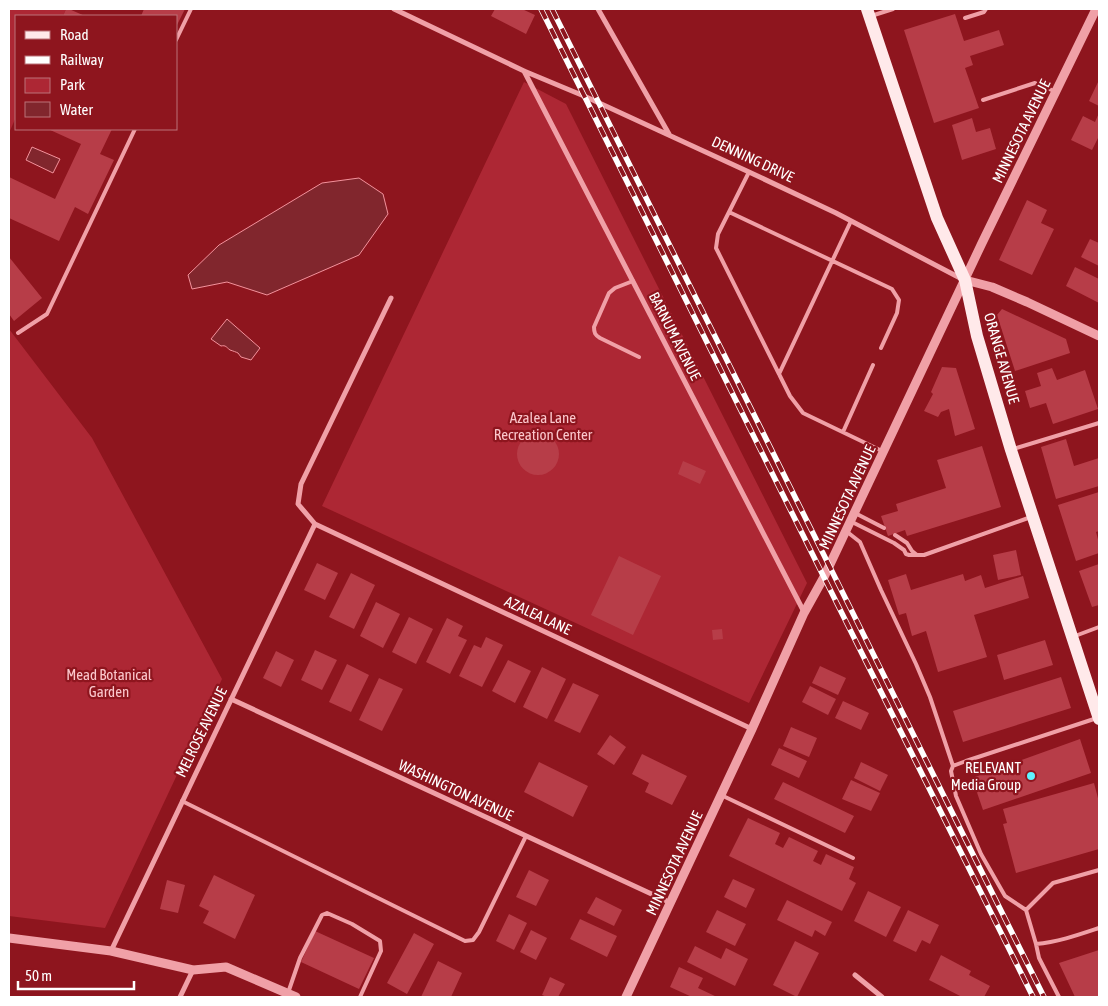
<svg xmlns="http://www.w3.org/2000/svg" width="1108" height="1006" font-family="'Asap Condensed',sans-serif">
<rect width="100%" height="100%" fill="#8e151e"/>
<path fill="#ad2734" d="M9,9H66L63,16H16V117L9,133Z
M524,82L566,104L807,583L749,703L322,506Z
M9,329L92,438L222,679L105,928L9,916Z"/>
<path fill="#81262d" stroke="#f3929c" d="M32,147L60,159L53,173L26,160Z
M359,178L383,194L388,214L359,255L267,295L227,282L192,289L188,275L219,245L322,183Z
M227,319L260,348L251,360L241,357L238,353C236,352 233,351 230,350C226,347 226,345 221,346L211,339Z"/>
<path fill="#b73d48" d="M66,9H69L85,16H63Z
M144,9H185L176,27V16H141Z
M495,9H522L535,15L526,34L491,16Z
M955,14L964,41L999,30L1004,45L970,56L973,65L965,68L979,108L934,123L904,30Z
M1099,80V106L1089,101Z
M1099,113V136L1092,150L1071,140L1083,116L1095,122Z
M972,118L976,132L990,128L996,149L962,160L952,125Z
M48,129H112L100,154L114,160L88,214L75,207L59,241L9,218V177L55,199L81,144Z
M1027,200L1047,210L1041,223L1054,229L1032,275L999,260Z
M1090,239L1099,243V266L1081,257Z
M9,257L42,298L14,321L9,314Z
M1075,267L1099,279V303L1066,286Z
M1002,309L1066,339L1070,353L1015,371L997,315Z
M942,367L956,368L975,429L955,436L949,409L941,412L938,417L924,411L933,394L931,392Z
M1052,368L1057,380L1085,370L1098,409L1053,424L1046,403L1030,408L1025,391L1041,386L1037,373Z
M517 454a21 21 0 1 1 42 0a21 21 0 1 1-42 0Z
M1066,439L1074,466L1099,458V486L1056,499L1041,447Z
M982,446L1001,507L907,536L905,530L888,536L881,516L898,511L896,504L946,488L937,460Z
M683,461L706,471L700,484L678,474Z
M1099,492V531L1096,532L1099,543V553L1076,561L1058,505Z
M1016,550L1021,575L998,580L993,555Z
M619,556L661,576L633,635L591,615Z
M317,563L338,573L325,600L304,590Z
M1099,564V605L1092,607L1079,571Z
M351,573L375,585L354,629L329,617Z
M906,574L911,590L963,574L965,581L981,575L985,588L1023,576L1029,598L974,615L987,657L938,672L926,631L912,636L906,613L899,615L888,580Z
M376,602L400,614L383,648L360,636Z
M409,617L433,629L416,664L392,652Z
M447,618L463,626L458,636L467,640L450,674L426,662Z
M722,629L723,639L713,640L712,630Z
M486,637L503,645L482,687L459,676L474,645L481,648Z
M1045,640L1053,665L1004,680L997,655Z
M315,650L337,660L322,690L301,680Z
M276,651L294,660L281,687L263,678Z
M508,660L531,671L515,703L492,691Z
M347,664L369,675L351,712L329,702Z
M820,666L846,678L838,695L812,683Z
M542,667L566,679L547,719L523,707Z
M1061,677L1071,708L963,742L953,711Z
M379,678L403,689L382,731L359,720Z
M573,683L599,695L580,733L554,721Z
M810,686L836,699L828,715L802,702Z
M843,701L869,713L861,730L835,718Z
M791,727L817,738L809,757L783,746Z
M610,735L626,747L614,765L597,754Z
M1080,739L1091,773L983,810L972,778Z
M779,748L807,761L799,778L771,765Z
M642,754L687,776L672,805L645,792L649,783L632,774Z
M539,762L588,786L573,817L524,792Z
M861,762L888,775L880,791L854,778Z
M851,780L880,793L871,811L842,799Z
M783,782L854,816L845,833L774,799Z
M1094,783L1099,802V849L1016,873L1003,824L1007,823L1003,809Z
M748,818L780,833L775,844L783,848L789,837L818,851L813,861L821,865L826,854L854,867L849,879L856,883L842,911L729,856Z
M529,870L549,880L536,906L516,897Z
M214,875L255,895L235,939L203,923L209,911L199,906Z
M733,879L755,889L746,908L724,897Z
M167,880L185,885L178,913L160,909Z
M868,891L901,907L886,937L854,921Z
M596,897L622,910L614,926L587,913Z
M787,900L832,922L825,936L815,930L812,937L777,920Z
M717,910L746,924L735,946L706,932Z
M908,910L939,925L930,944L922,940L916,952L893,941Z
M509,914L527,923L514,950L496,941Z
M580,919L617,936L607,957L570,939Z
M531,930L547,938L536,960L520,952Z
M315,931L374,958L359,989L301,962Z
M414,933L434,944L407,994L387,983Z
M795,941L819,953L797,997L773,985Z
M695,946L721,959L726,948L748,959L735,986L687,962Z
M1099,950V997H1075L1059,963Z
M941,955L971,971L969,975L990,986L984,997H962L929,980Z
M438,961L462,973L451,997H421Z
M679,967L703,978L698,988L717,997H692L670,987Z
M550,977L565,984L558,997H547L542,995Z"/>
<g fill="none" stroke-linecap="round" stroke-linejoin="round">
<path stroke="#f0a0a7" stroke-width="4" d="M871,16L893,9
M965,18L984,12L986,9
M176,40L191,9
M983,100L1035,83L1054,91
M749,172L718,234L716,248L790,396L803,413L882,451
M729,212L892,289L899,300L897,313L881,348
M633,281L615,288L609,293L594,327C594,333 595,335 600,338L639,357
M18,333L47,314L135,129
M779,374L851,221
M843,432L873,365
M1013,449L1099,423
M855,513L884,528
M852,522L894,543L904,550L906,554L909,555H924L1031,517
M846,531L860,542L881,590L916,664L930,697L953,766
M895,535L907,543L912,551L917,555
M1075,636L1099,627
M721,795L853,858
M182,801L465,941L473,940L479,932L526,836
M1099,870L1053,883L1026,910L1036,944C1058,942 1078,935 1099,928
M1026,910L1005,896L981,854L956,796L951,771L953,766L966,761L1097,718
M1036,944L1039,958L1059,997
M288,993L300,958L322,915L327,913L352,924L380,941L381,951L360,997"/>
<path stroke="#f0a0a7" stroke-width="5" d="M394,9L524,71L584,96L749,172L836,213L962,279
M598,9L669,134
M524,71L804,612
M391,298L301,484L298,504L315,524L752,729
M231,699L671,903
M111,951L315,524
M855,975L882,997
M180,997L193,970"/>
<path stroke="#f0a0a7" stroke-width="9" d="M965,280L992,287L1027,302L1099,336
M9,938L111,951L193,970L226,967L296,997
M626,997L752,729L804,613L824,577L982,243L1096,9"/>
<path stroke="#ffe9ea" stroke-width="12" d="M867,9L937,218L965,280L977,336L1011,450L1099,719"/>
<defs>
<path id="rail" d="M541,9L1033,997
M552,9L1044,997"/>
</defs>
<use href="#rail" stroke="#fff" stroke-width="5.5"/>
<use href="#rail" stroke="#8e151e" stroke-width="4" stroke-dasharray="11" stroke-linecap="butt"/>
</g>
<circle fill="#5ff3ff" stroke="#8e151e" stroke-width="2" cx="1031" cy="776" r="5"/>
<g text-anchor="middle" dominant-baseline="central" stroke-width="4.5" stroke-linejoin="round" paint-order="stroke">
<g font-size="15" fill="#fff" stroke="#8e151e">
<text transform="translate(1021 131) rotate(-64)">MINNESOTA AVENUE</text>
<text transform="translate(753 159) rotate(25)">DENNING DRIVE</text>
<text transform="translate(675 336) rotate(63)">BARNUM AVENUE</text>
<text transform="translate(1002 358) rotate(74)">ORANGE AVENUE</text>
<text transform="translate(847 497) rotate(-65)">MINNESOTA AVENUE</text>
<text transform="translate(538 615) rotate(25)">AZALEA LANE</text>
<text transform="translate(201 732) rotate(-64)">MELROSE AVENUE</text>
<text transform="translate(456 790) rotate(25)">WASHINGTON AVENUE</text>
<text transform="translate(674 863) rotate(-65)">MINNESOTA AVENUE</text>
</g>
<g font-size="15" fill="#fbc7cc" stroke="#8e151e">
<text x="543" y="417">Azalea Lane<tspan x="543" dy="17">Recreation Center</tspan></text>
<text x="109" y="674">Mead Botanical<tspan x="109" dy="17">Garden</tspan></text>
</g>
<g font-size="15" fill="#fff" stroke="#8e151e" text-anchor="end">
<text x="1021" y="767">RELEVANT<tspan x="1021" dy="17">Media Group</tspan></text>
</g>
</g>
<rect width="1108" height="1006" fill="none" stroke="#ffffff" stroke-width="20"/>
<rect x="15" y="15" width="162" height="115" fill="#8e151e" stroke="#bb7378"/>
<rect x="25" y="31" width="25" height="8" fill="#ffe9ea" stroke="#bb7378"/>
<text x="60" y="40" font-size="15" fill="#ffffff">Road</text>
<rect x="25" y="56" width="25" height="8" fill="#ffffff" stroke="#bb7378"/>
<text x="60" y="65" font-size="15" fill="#ffffff">Railway</text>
<rect x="25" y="78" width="25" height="15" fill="#ad2734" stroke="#bb7378"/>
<text x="60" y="90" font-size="15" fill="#ffffff">Park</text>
<rect x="25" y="102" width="25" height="15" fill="#81262d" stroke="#bb7378"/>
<text x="60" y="115" font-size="15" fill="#ffffff">Water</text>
<path d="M18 981v8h116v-8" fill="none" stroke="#ffffff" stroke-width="2.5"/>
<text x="25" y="981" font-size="15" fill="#ffffff" stroke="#8e151e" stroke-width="4" paint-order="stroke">50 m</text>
</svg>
